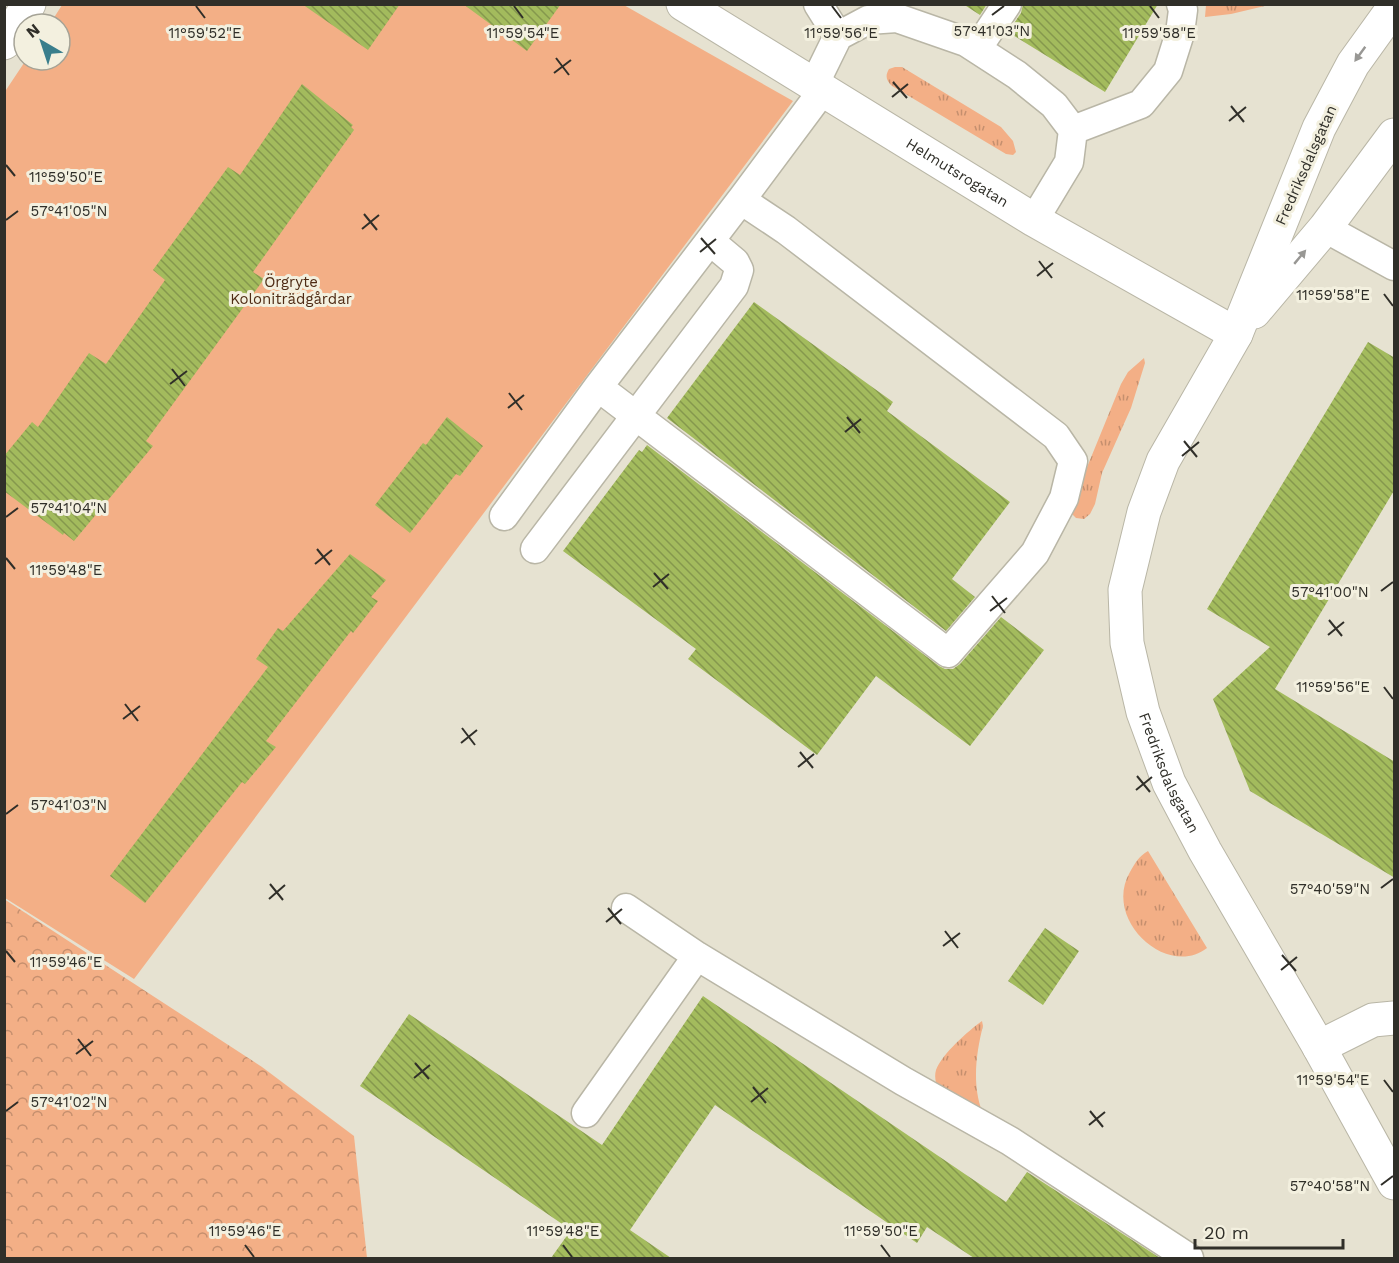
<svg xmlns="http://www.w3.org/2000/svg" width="1399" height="1263" font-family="'Work Sans',sans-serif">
<defs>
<pattern id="grass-tufts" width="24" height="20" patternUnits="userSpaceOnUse" patternTransform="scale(1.5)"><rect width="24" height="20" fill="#f3af86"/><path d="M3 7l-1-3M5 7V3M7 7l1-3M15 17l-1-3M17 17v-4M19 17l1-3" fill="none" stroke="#c58f6e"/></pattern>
<pattern id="forest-crowns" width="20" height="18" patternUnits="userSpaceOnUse" patternTransform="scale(1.5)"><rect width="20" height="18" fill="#f3af86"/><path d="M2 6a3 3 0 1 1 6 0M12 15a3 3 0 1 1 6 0" fill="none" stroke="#c58f6e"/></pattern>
<pattern id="building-back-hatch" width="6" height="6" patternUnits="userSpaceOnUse" patternTransform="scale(1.5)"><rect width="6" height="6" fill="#a3bb5d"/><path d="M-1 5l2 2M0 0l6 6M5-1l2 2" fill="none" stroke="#85984d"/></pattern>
</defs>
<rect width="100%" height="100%" fill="#e6e2d1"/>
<path fill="url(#grass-tufts)" d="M1206,5L1268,4L1269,5L1231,14L1205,17Z
M895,67H902L1001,127L1013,141L1016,152L1013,155L1006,154L892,86C886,80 885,76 889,69Z
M1144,358L1145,363L1131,408L1102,473L1095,504L1090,514L1084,519L1076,518L1072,514V504L1121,384L1128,372Z
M1148,851L1207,948C1168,979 1102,920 1130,872C1135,863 1139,856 1148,851Z
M982,1021L983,1026C976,1053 972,1085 982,1111L938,1089C936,1083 934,1077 936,1070C942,1054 968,1031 982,1021Z"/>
<path fill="url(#forest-crowns)" d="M4,899L262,1067L354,1136L367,1258H5Z"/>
<path fill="#f3af86" d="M622,4L793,101L134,979L5,898L4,93L26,60H60V24H50L62,5Z"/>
<path fill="url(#building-back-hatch)" d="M302,4H400L368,50Z
M463,4H561L527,51Z
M963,4H987L980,15Z
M1023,4H1158L1105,92L1008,32L1021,13Z
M302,84L353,125L351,127L354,130L253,272L264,279L146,441L153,446L74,541L64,533L63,535L4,491V456L32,422L38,427L89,353L106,364L165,280L153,270L228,167L240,175Z
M754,302L893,402L887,411L1010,502L952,579L975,597L946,631L667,418Z
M1368,342L1395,358V489L1275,689L1395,762V878L1250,791L1213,699L1270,647L1207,609Z
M447,417L483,446L460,476L456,474L410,533L375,505L423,443L426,445Z
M647,445L939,666L945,669H953L960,664L1001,617L1044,650L970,746L876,676L817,755L688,659L696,649L563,551L639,450L642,452Z
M350,554L386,580L371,597L378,601L353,633L351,631L266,741L276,747L245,784L242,782L145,903L110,876L268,667L256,659L278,628L283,631Z
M1045,928L1079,951L1043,1005L1008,981Z
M703,996L1006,1202L1027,1172L1160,1258H974L927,1227L917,1243L715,1105L630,1230L671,1258H551L571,1230L360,1086L409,1014L602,1145Z"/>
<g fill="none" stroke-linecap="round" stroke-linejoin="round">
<defs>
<path id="service" d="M818,4L838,36
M977,49L1007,4
M814,85L838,36L868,20L897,18L966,42L1017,75L1054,105L1073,130L1069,162L1034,220
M1073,130L1141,104L1168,71L1180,33L1183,10L1181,4
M741,200L598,387L948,653L1035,553L1064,498L1073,461L1056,436L786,230L741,200L823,90
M1325,228L1394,266
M504,516L598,387
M535,549L734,286L739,270L735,262L710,241
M626,908L697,956L903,1081L1010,1141L1189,1258
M586,1113L697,956"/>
<g id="minor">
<path id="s1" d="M683,4L1034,220L1236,334"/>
<path d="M4,43L29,4"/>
<path d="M1319,1047L1373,1020L1394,1018"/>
</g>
<g id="tertiary">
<path id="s2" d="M1394,7L1353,64L1319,128L1236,334L1163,461L1144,512L1125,590L1127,643L1143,712L1169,783L1205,851L1319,1047L1394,1183"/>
<path d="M1254,312L1325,228L1394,135"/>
</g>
</defs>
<use href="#service" stroke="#b9b6a6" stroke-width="31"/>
<use href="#minor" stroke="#b9b6a6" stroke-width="35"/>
<use href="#tertiary" stroke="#b9b6a6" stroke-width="35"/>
<use href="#service" stroke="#fff" stroke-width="28"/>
<use href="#minor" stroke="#fff" stroke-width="33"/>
<use href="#tertiary" stroke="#fff" stroke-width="33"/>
</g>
<defs><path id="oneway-solid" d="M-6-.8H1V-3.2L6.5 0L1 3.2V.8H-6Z" transform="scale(1.5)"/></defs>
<g fill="#989794">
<use href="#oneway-solid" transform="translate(1360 54) rotate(126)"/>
<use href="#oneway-solid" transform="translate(1300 257) rotate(-50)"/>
</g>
<path fill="none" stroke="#302f29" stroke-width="2" d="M196,6L205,18M514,6L523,18M832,6L841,18M1150,6L1159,18M992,15L1004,6M556,58L569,75M554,73L571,60M893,82L907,98M892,97L908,84M1231,106L1244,122M1229,121L1246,107M6,165L15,176M364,214L377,230M6,220L18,211M362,229L379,215M701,238L715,254M700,252L716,239M1039,261L1052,278M1037,276L1053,263M1384,294L1393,306M172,369L185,386M170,384L187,371M509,393L522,410M508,408L524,395M847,417L860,433M845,432L861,419M1184,441L1197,457M1182,456L1199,442M6,517L18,508M317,549L330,565M6,558L15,569M315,564L332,550M654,573L668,589M653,587L669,574M1381,591L1393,582M992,596L1005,613M990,611L1007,598M1329,620L1342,636M1328,635L1344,622M1384,687L1393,699M125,704L138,721M123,719L140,706M462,728L475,745M461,743L477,730M800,752L813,768M798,767L814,754M1137,776L1150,792M1136,790L1152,777M6,814L18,805M270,884L283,900M1381,888L1393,879M269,899L285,885M608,908L621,924M606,922L622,909M945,931L958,948M943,946L960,933M6,951L15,962M1282,955L1296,971M1281,970L1297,957M78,1039L91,1056M76,1054L93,1041M415,1063L429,1079M414,1078L430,1065M1384,1080L1393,1092M753,1087L766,1103M751,1102L768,1088M6,1111L18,1102M1090,1111L1103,1127M1089,1125L1105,1112M1381,1185L1393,1176M245,1245L254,1257M563,1245L572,1257M881,1245L890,1257"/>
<g text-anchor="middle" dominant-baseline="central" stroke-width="6" stroke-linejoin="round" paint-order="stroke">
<g font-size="15" fill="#302f29" stroke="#f3f0df">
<text transform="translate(1306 165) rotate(-66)">Fredriksdalsgatan</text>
<text stroke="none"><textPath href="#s1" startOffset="322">Helmutsrogatan</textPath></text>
<text stroke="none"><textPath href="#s2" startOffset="836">Fredriksdalsgatan</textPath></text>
</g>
<g font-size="15" fill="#4f2c15" stroke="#f3f0df">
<text x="291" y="282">Örgryte<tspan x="291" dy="17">Koloniträdgårdar</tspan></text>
</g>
</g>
<g font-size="15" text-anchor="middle" fill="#302f29" stroke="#f3f0df" stroke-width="6" stroke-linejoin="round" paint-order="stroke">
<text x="992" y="36">57°41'03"N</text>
<text x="205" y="38">11°59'52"E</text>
<text x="523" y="38">11°59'54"E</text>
<text x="841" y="38">11°59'56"E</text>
<text x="1159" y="38">11°59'58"E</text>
<text x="66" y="182">11°59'50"E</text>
<text x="69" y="216">57°41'05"N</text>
<text x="1333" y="300">11°59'58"E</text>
<text x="69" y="513">57°41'04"N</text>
<text x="66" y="575">11°59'48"E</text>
<text x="1330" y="597">57°41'00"N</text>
<text x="1333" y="692">11°59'56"E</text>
<text x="69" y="810">57°41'03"N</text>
<text x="1330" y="894">57°40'59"N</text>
<text x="66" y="967">11°59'46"E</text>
<text x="1333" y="1085">11°59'54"E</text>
<text x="69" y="1107">57°41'02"N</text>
<text x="1330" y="1191">57°40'58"N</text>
<text x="245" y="1236">11°59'46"E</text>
<text x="563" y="1236">11°59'48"E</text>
<text x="881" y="1236">11°59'50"E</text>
</g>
<rect width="1399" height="1263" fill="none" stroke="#302f29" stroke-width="12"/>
<g transform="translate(42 42) rotate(321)"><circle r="28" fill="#f3f0df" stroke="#a5a396" stroke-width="1.5"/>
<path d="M0-4.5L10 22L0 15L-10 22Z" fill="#397e8c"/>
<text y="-9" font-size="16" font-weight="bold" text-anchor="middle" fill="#302f29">N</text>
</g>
<path d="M1195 1239v9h148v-9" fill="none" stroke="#302f29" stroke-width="3"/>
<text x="1204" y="1239" font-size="18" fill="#302f29" stroke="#f3f0df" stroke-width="4.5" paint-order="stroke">20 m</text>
</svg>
